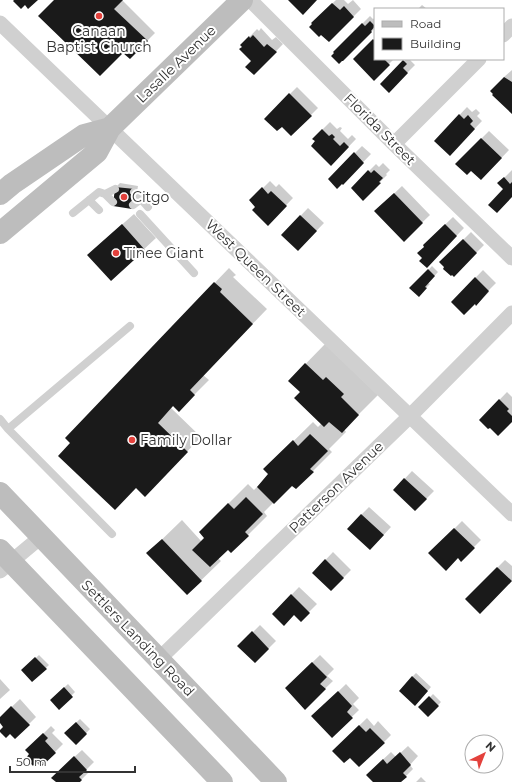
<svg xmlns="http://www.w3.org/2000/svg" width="512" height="782" font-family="Montserrat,sans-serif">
<rect width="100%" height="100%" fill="#fff"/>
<path fill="#0003" d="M56,0H122L155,33L130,58Z
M336,0H344L348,4L353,0L361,9L329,41L312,23Z
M422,5L427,9H418Z
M370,16L373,19L375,18V28L343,60L334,52Z
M261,28L272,40L276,37L283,44L254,74L252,61L242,45L257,29L259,31Z
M375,39V59H394L374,79L354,59Z
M406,59H411L410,60L415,65L389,91L382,84Z
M512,70V113L504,77Z
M297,87L318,108L291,135L282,125L265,119Z
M467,107L472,112L476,109L480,113L477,116L482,121L457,147L435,141Z
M330,122L337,129L340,127L342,128L340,131L348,139L352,135L356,139L331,165L313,139Z
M489,131L509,150L488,172L471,170L456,164Z
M362,146L371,154L343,183L329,179Z
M383,163L390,170L386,174L387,175L363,199L352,188L376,164L379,167Z
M512,170V196L499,183Z
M270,181L276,187L279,184L293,198L268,224L257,207L251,200Z
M120,183L138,186L135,204L116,187Z
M402,186L430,215L404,240L376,211Z
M308,208L324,223L298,250L282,235Z
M134,214L156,238L111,280L100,244Z
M453,217L464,228L434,259L424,258L425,246L424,245Z
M471,232L484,245L454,275L441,262Z
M432,266L438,272L428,283L430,284L419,295L411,288Z
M229,268L236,275L233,277L267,309L203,375L209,380L193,396L174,405L171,408L201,437L159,481L136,487L71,443L66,438Z
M483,270L496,283L488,291L489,292L476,305L475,303L452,302Z
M325,344L378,395L344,429L346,432L329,449L332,452L296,488L292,485L274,502L264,512L267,516L231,552L228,549L218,558L221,561L187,594L148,553L182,520L202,542L206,538L200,532L248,484L254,490L270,474L265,469L313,422L318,427L322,423L301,392L289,381Z
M507,392L512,397V421L480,420Z
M412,471L434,491L423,502L394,490Z
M369,507L391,527L378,541L361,515Z
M462,521L481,540L461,560L458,557L430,553Z
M333,552L351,570L331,590L313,573Z
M505,560L512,566V580L488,606L466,599Z
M299,587L317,604L301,620L294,613L273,614Z
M260,625L276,641L255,662L239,646Z
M39,655L49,665L32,681L23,670Z
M320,655L334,669L327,676L333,681L305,708L286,688Z
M416,673L431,687L419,701L412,677Z
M0,679L10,690L0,699Z
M68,684L75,692L59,708L51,700Z
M346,684L359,698L353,704L359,710L332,736L313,716Z
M433,694L441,702L428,716L420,707Z
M20,699L36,717L29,724L5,727L0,722V718Z
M367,718L374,726L378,721L391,735L384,742L350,756L333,751Z
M80,719L90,729L76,744L65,733Z
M51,726L55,730L52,733L63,744L41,766L27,750Z
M408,746L418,756L410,765L413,769L400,782H374L375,767L391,752L396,757Z
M82,750L94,762L86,770L89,772L79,782H57L60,770Z
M421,777L426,782H416Z"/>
<path fill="#1a1a1a" d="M14,0H38L28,9L25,5L21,9L13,1Z
M54,0H123L114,9L148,41L130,59L123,53L100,76L38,16Z
M288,0H317L303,15Z
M332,3L340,10L344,6L354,17L329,42L321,35L319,37L309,27L312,24L311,23Z
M370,21L375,26L371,31L372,32L343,61H342L339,64L331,56L334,53L333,52L362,23L365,26Z
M253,35L264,47L267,44L277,52L254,75L245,67L251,61L239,49L242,47L240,45L249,36L250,38Z
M373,39L375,41V59H384L390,65L374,81L353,59Z
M403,60L407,64L403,68L408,73L389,93L380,84Z
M504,77L512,82V114L492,95L493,94L490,91Z
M289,93L312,116L291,136L282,127L277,131L264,119Z
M459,114L464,119L468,115L473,121L470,124L475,129L450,156L434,141Z
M322,129L329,136L332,134L335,137L333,139L340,146L344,142L349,147L331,166L311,146L315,141L312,139Z
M481,138L502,158L481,180L471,171L467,175L455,164Z
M354,152L364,163L343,185L342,184L337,189L328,179Z
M368,170L371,173L374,170L383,178L379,182L381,183L363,201L351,188Z
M504,177L510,184L512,182V197L497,213L488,205L503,189L497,183Z
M115,187L135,189L132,209L113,206Z
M262,187L268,194L271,191L287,206L268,226L252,210L255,207L249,200Z
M394,193L423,223L404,242L374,211Z
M300,215L317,231L298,251L281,235Z
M122,224L145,250L111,281L87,255Z
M445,224L457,236L427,268L419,261L422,258L417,253L424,247L423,245Z
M463,239L477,253L454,277L452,275L451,276L443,269L444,267L439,262Z
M428,269L435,276L425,287L427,288L419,297L409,288Z
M475,277L489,291L476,306L475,304L464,315L451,302Z
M214,282L222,289L220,292L253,324L190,390L195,395L179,412L173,406L158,423L188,452L145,497L136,488L115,510L58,456L70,443L65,438Z
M305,363L323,380L326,377L344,394L341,397L359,415L342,433L329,422L324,427L294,398L300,392L288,381Z
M499,399L509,409L507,411L512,416V422L498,436L490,428L488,429L479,420Z
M310,434L328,451L310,469L314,472L296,489L292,486L274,504L257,487L268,474L263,469L293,440L298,446Z
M404,478L427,499L415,511L393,490Z
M246,497L263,514L245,532L249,536L231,553L228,550L210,567L192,550L204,538L199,532L228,503L234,509Z
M361,514L384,535L370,550L347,529Z
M454,528L475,548L461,562L458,558L446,571L428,553Z
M162,539L202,581L187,595L146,553Z
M325,559L344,578L331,591L312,573Z
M497,567L512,581L480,614L465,599Z
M291,594L310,613L301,622L294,615L284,626L272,614Z
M252,631L269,649L255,663L237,646Z
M35,657L47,669L32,682L21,670Z
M312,662L327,677L320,684L326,689L305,710L285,688Z
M412,676L428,691L415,706L399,691Z
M64,687L73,697L59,710L50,700Z
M338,691L352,706L347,712L353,718L332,738L311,716Z
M429,696L439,706L428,717L418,707Z
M11,706L30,725L15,739L10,734L6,738L0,732V730L3,727L0,723V717Z
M76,722L87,734L76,745L64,733Z
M359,725L366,732L370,728L385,743L359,767L350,758L344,763L332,751Z
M43,733L48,738L45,741L56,753L41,767L36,762L33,766L26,758L29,754L25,750Z
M400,752L411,765L403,773L407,777L401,782H373L366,775L383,759L387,764Z
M74,756L87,770L79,777L82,780L80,782H56L51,778Z"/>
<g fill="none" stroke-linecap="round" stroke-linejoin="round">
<path stroke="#d0d0d0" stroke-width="8" d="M141,199L148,207
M89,200L99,210
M113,202L105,194L115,189
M133,205L141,199L134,192
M73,213L99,192L105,194
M140,214L194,273
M0,419L8,429L112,534
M8,429L130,326"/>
<path stroke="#d0d0d0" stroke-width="15" d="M250,0L394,144L512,258
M0,23L512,514
M503,35L512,26
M394,144L479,59
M0,571L42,536
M159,659L410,416L512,313"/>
<path stroke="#bdbdbd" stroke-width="22" d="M0,194L12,184L84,135L110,128
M0,233L97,152L110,128L242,0
M0,493L276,782
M0,550L222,782"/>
</g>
<g fill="#e3413c" stroke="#fff" stroke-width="1.5">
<circle cx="99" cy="16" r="4"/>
<circle cx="124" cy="197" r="4"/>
<circle cx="116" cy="253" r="4"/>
<circle cx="132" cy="440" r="4"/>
</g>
<g text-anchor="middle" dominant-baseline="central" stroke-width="4" stroke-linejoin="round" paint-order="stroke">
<g font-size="14" fill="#333" stroke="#fff" text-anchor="start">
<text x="99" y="31" text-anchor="middle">Canaan<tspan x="99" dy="16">Baptist Church</tspan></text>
<text x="132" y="197">Citgo</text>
<text x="124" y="253">Tinee Giant</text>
<text x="140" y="440">Family Dollar</text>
</g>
<g font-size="14" fill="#333" stroke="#fff">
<text transform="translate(176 64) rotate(-44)">Lasalle Avenue</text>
<text transform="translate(380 129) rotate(45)">Florida Street</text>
<text transform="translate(256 268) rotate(44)">West Queen Street</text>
<text transform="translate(336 487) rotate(-44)">Patterson Avenue</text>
<text transform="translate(138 638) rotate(46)">Settlers Landing Road</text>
</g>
</g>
<rect x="374" y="8" width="130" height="52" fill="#ffffff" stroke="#adadad"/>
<rect x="382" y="21" width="20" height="6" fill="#bdbdbd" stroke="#adadad"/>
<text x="410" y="28" font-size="12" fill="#333333">Road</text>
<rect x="382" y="38" width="20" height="12" fill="#1a1a1a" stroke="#adadad"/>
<text x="410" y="48" font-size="12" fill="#333333">Building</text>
<g transform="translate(484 754) rotate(43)"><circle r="19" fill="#ffffff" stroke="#adadad"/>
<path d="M0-3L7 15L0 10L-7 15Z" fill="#e3413c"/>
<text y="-6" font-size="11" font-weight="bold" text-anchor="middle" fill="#333333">N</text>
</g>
<path d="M10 766v6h125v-6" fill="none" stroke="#333333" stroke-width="2"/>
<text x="16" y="766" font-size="12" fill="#333333" stroke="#ffffff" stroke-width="3" paint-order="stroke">50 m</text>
</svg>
